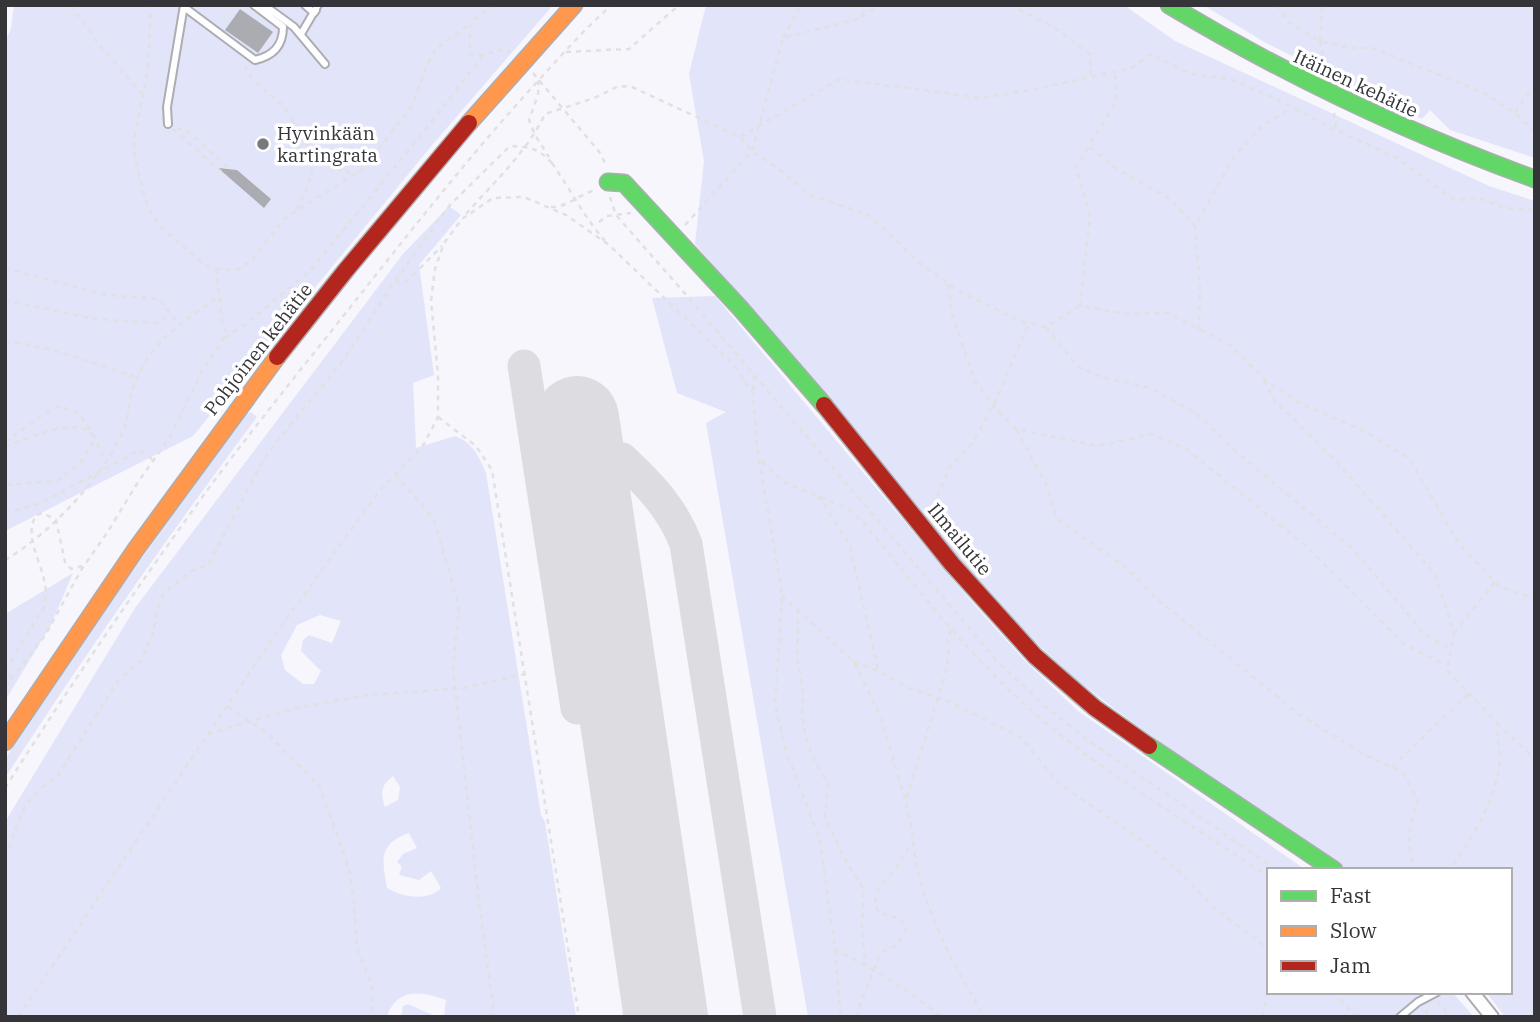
<svg xmlns="http://www.w3.org/2000/svg" width="1540" height="1022" font-family="'IBM Plex Serif',serif">
<rect width="100%" height="100%" fill="#f6f6fc"/>
<path fill="#e2e4fa" fill-rule="evenodd" d="M14,5H553L433,144L193,436L5,531V43L11,28Z
M706,5H1124L1175,41L1489,186L1535,201V1017H1505L1486,992H1510V870H1343L1287,827L1224,788L1120,713L1077,680L1035,642L964,564L811,378L695,244L704,161L689,74Z
M1203,5H1535V158L1450,130L1430,110L1422,119L1266,43Z
M449,206L461,215L419,265L434,375L413,383L416,448L455,436C473,443 479,456 486,473L541,815L545,822L576,1017H444L446,1000C423,992 400,987 388,1013L389,1017H5V822L135,608L403,254ZM320,615L341,621L332,643L309,635L303,640L301,651L321,671L314,684H303L285,670L281,655L297,625ZM393,776L400,787L398,800L385,807C380,793 381,785 393,776ZM409,833L417,848L403,854L397,862L402,867L399,875L419,880L431,871L441,888C428,902 402,897 387,888C382,860 378,844 409,833Z
M715,296L976,607L1025,661L1078,711L1306,870H1269V992H1452L1474,1017H808L706,423L726,412L677,393L652,298Z
M251,412L257,417C169,535 85,654 5,778V759C81,641 163,527 247,414Z
M73,573L51,625L5,701V614Z
M408,1004L437,1017H401L403,1006Z"/>
<g fill="none" stroke-linecap="round" stroke-linejoin="round">
<path stroke="#dddde1" stroke-width="33" d="M524,366L577,708
M583,462L622,459C649,484 673,509 686,544L760,1017"/>
<path stroke="#dddde1" stroke-width="84" d="M577,418L666,1017"/>
</g>
<path fill="#abacb1" d="M240,9L273,32L258,53L225,30Z
M218,168L237,170L271,199L264,208Z"/>
<g fill="none" stroke-linecap="round" stroke-linejoin="round">
<defs>
<path id="lane" d="M264,5L294,27L325,64
M305,5L314,13L316,10
M184,7L255,60C273,56 283,46 283,27L254,5
M301,34L318,5
M168,124L167,107L184,5
M1400,1017L1418,1002L1437,992"/>
<path id="street" d="M1472,992L1492,1017"/>
<path id="fast" d="M1169,5C1286,75 1407,133 1535,179
M608,182L624,183L740,308L824,405
M1149,746L1334,870"/>
<path id="slow" d="M469,123L574,5
M5,742L136,549L277,357"/>
<path id="jam" d="M277,357L346,270L469,123
M824,405L952,564L1035,656L1095,708L1149,746"/>
</defs>
<use href="#lane" stroke="#acadb2" stroke-width="10"/>
<use href="#street" stroke="#acadb2" stroke-width="16"/>
<use href="#fast" stroke="#acadb2" stroke-width="19"/>
<use href="#slow" stroke="#acadb2" stroke-width="19"/>
<use href="#jam" stroke="#acadb2" stroke-width="19"/>
<path stroke="#e1e1e2" stroke-width="2.5" stroke-dasharray="5 5" stroke-linecap="butt" d="M71,5L97,42L144,96
M494,5L470,23V54L477,56L506,49L510,52
M1010,5L1054,27L1090,54L1091,77
M1277,5L1289,23L1320,41L1349,48H1373L1486,94L1515,113L1535,131
M861,17L879,5
M783,38L801,5
M1320,41L1327,75
M1320,41L1322,5
M566,52L629,49L679,5
M245,65C248,79 271,94 282,105C297,123 306,150 325,163C334,169 346,171 357,174
M533,73L601,154L606,166
M539,80L538,95L529,120L535,135L549,157
M1334,113L1336,130
M1515,113L1528,94L1535,91
M177,128L189,132L231,170
M173,129L226,176
M741,138L752,151L783,172L808,194L869,215L920,263L957,290L1020,321L1046,327L1080,306L1128,314L1168,313L1230,345L1263,378L1299,403L1362,430L1410,459L1458,543L1500,587L1527,596L1535,593
M1090,147L1117,169L1172,200L1195,226
M552,163C570,189 584,217 605,241
M610,197L616,215L688,297L999,663L1045,706L1089,741L1277,870
M551,207C569,207 579,194 596,190
M296,210C308,190 313,175 314,151
M466,214C494,182 527,152 545,114L594,98L619,86L632,87L740,137L840,79L982,98L1031,90L1132,68L1151,54L1191,74L1231,79L1272,97L1336,130L1397,158L1455,200L1481,199L1505,208L1535,210
M599,222L607,216L631,213
M685,225L752,151L783,38L858,19L869,5
M5,268L106,295L159,299L179,324
M216,269L237,270L252,260L284,219L364,168L412,106L425,69L436,49L469,24
M395,282L407,281L442,246
M948,284L952,315L975,381L993,406L1016,429L1098,446L1152,434L1186,449L1305,545L1404,644L1446,665
M5,300L94,319L160,323L170,313
M1080,306L1090,215L1076,167L1116,102L1115,72
M1046,327L1077,366L1101,377L1150,388L1194,412L1239,454L1354,550L1424,634L1450,649
M1199,330L1200,288L1195,226L1235,155L1261,127L1291,108
M225,338L247,323L309,272L430,124L483,55
M5,341C50,346 96,364 138,378
M1264,380L1275,401L1335,460L1435,574L1454,633L1447,670L1497,723C1497,737 1501,753 1499,767C1494,803 1471,840 1450,870
M753,390L754,376
M438,417L476,446L492,470L579,1017
M1016,429L1047,486L1056,518L1128,569L1156,598L1300,715L1365,755L1402,772L1418,800C1408,830 1406,839 1414,870
M93,434L105,460
M5,442L44,414L60,406L79,414L90,429
M5,446C31,439 65,418 91,432L94,439L82,461L57,481L5,485
M762,461L783,482L847,508L864,523C921,593 976,665 1046,723C1115,781 1195,825 1269,878
M395,474L434,519L459,606L453,670L479,902L493,1006V1017
M818,496L849,543L878,669
M5,513L41,503L140,450L148,455L153,461
M929,515L950,467L973,442L996,400L1029,323
M5,560C50,534 106,475 125,426C128,416 129,405 131,395C135,382 142,366 149,356C167,331 194,314 218,297
M782,595L854,662L881,718L905,799
M798,609L797,657L803,691L802,715L806,739L815,761L828,784L825,817L843,856L864,890L862,924L865,966
M951,630L947,640L949,649L946,671L906,800C906,811 911,820 912,832C916,895 951,963 985,1017
M1454,633L1495,582
M854,662L878,671L909,688L950,702L1022,738L1058,783L1136,836L1180,872L1214,908L1269,949
M5,665L11,678
M5,670L44,607C54,574 20,544 36,515L43,513L56,520L65,562L71,569L82,566
M5,688L46,634L81,570L107,533L138,482L170,437L201,373L226,334L222,321L216,269L204,264L158,225L147,205L135,159L134,141L148,69L151,5
M228,707L267,733L319,786L349,868L354,904L357,949L372,985L373,1017
M1497,723L1535,759
M208,734L300,707L369,695L464,688L525,674
M1392,767L1468,694
M5,788C71,684 141,581 214,481C265,413 319,347 371,281C425,213 479,145 538,81C562,55 585,28 612,5
M5,858C20,821 19,800 57,777L119,679L141,661L154,630L156,612L164,593L190,572L208,565L266,455L341,363L391,287L449,206L510,146C530,147 538,148 552,163
M835,950L841,1017
M1333,992L1357,1017
M1437,1001L1451,1017
M1425,1010L1431,1017
M18,1017L272,639L377,494L424,444L438,417V374L431,301L435,269L444,243L462,219L493,198L524,197L566,215L609,245L733,364L753,394L757,446L782,595L775,705L786,751L820,840L835,949C872,969 909,990 941,1017
M858,1017V1010L878,959L884,951L897,945L906,929L901,919L878,912C869,893 885,882 896,868C902,860 906,851 911,843
M1263,1017L1269,982"/>
<use href="#lane" stroke="#fefeff" stroke-width="6"/>
<use href="#street" stroke="#fefeff" stroke-width="12"/>
<use href="#fast" stroke="#63d668" stroke-width="16"/>
<use href="#slow" stroke="#ff974d" stroke-width="16"/>
<use href="#jam" stroke="#b3261e" stroke-width="16"/>
</g>
<circle fill="#78787d" stroke="#fff" stroke-width="2.5" cx="263" cy="144" r="7"/>
<g text-anchor="middle" dominant-baseline="central" stroke-width="7" stroke-linejoin="round" paint-order="stroke">
<g font-size="19" fill="#343439" stroke="#fff">
<text transform="translate(1356 83) rotate(25)">Itäinen kehätie</text>
<text transform="translate(258 349) rotate(-52)">Pohjoinen kehätie</text>
<text transform="translate(960 539) rotate(50)">Ilmailutie</text>
</g>
<g font-size="19" fill="#343439" stroke="#fff" text-anchor="start">
<text x="277" y="133">Hyvinkään<tspan x="277" dy="22">kartingrata</tspan></text>
</g>
</g>
<rect width="1540" height="1022" fill="none" stroke="#343439" stroke-width="14"/>
<rect x="1267" y="868" width="245" height="126" fill="#ffffff" stroke="#aeaeb0" stroke-width="2"/>
<rect x="1281" y="891" width="35" height="10" fill="#63d668" stroke="#aeaeb0" stroke-width="2"/>
<text x="1330" y="903" font-size="21" fill="#343439">Fast</text>
<rect x="1281" y="926" width="35" height="10" fill="#ff974d" stroke="#aeaeb0" stroke-width="2"/>
<text x="1330" y="938" font-size="21" fill="#343439">Slow</text>
<rect x="1281" y="961" width="35" height="10" fill="#b3261e" stroke="#aeaeb0" stroke-width="2"/>
<text x="1330" y="973" font-size="21" fill="#343439">Jam</text>
</svg>
